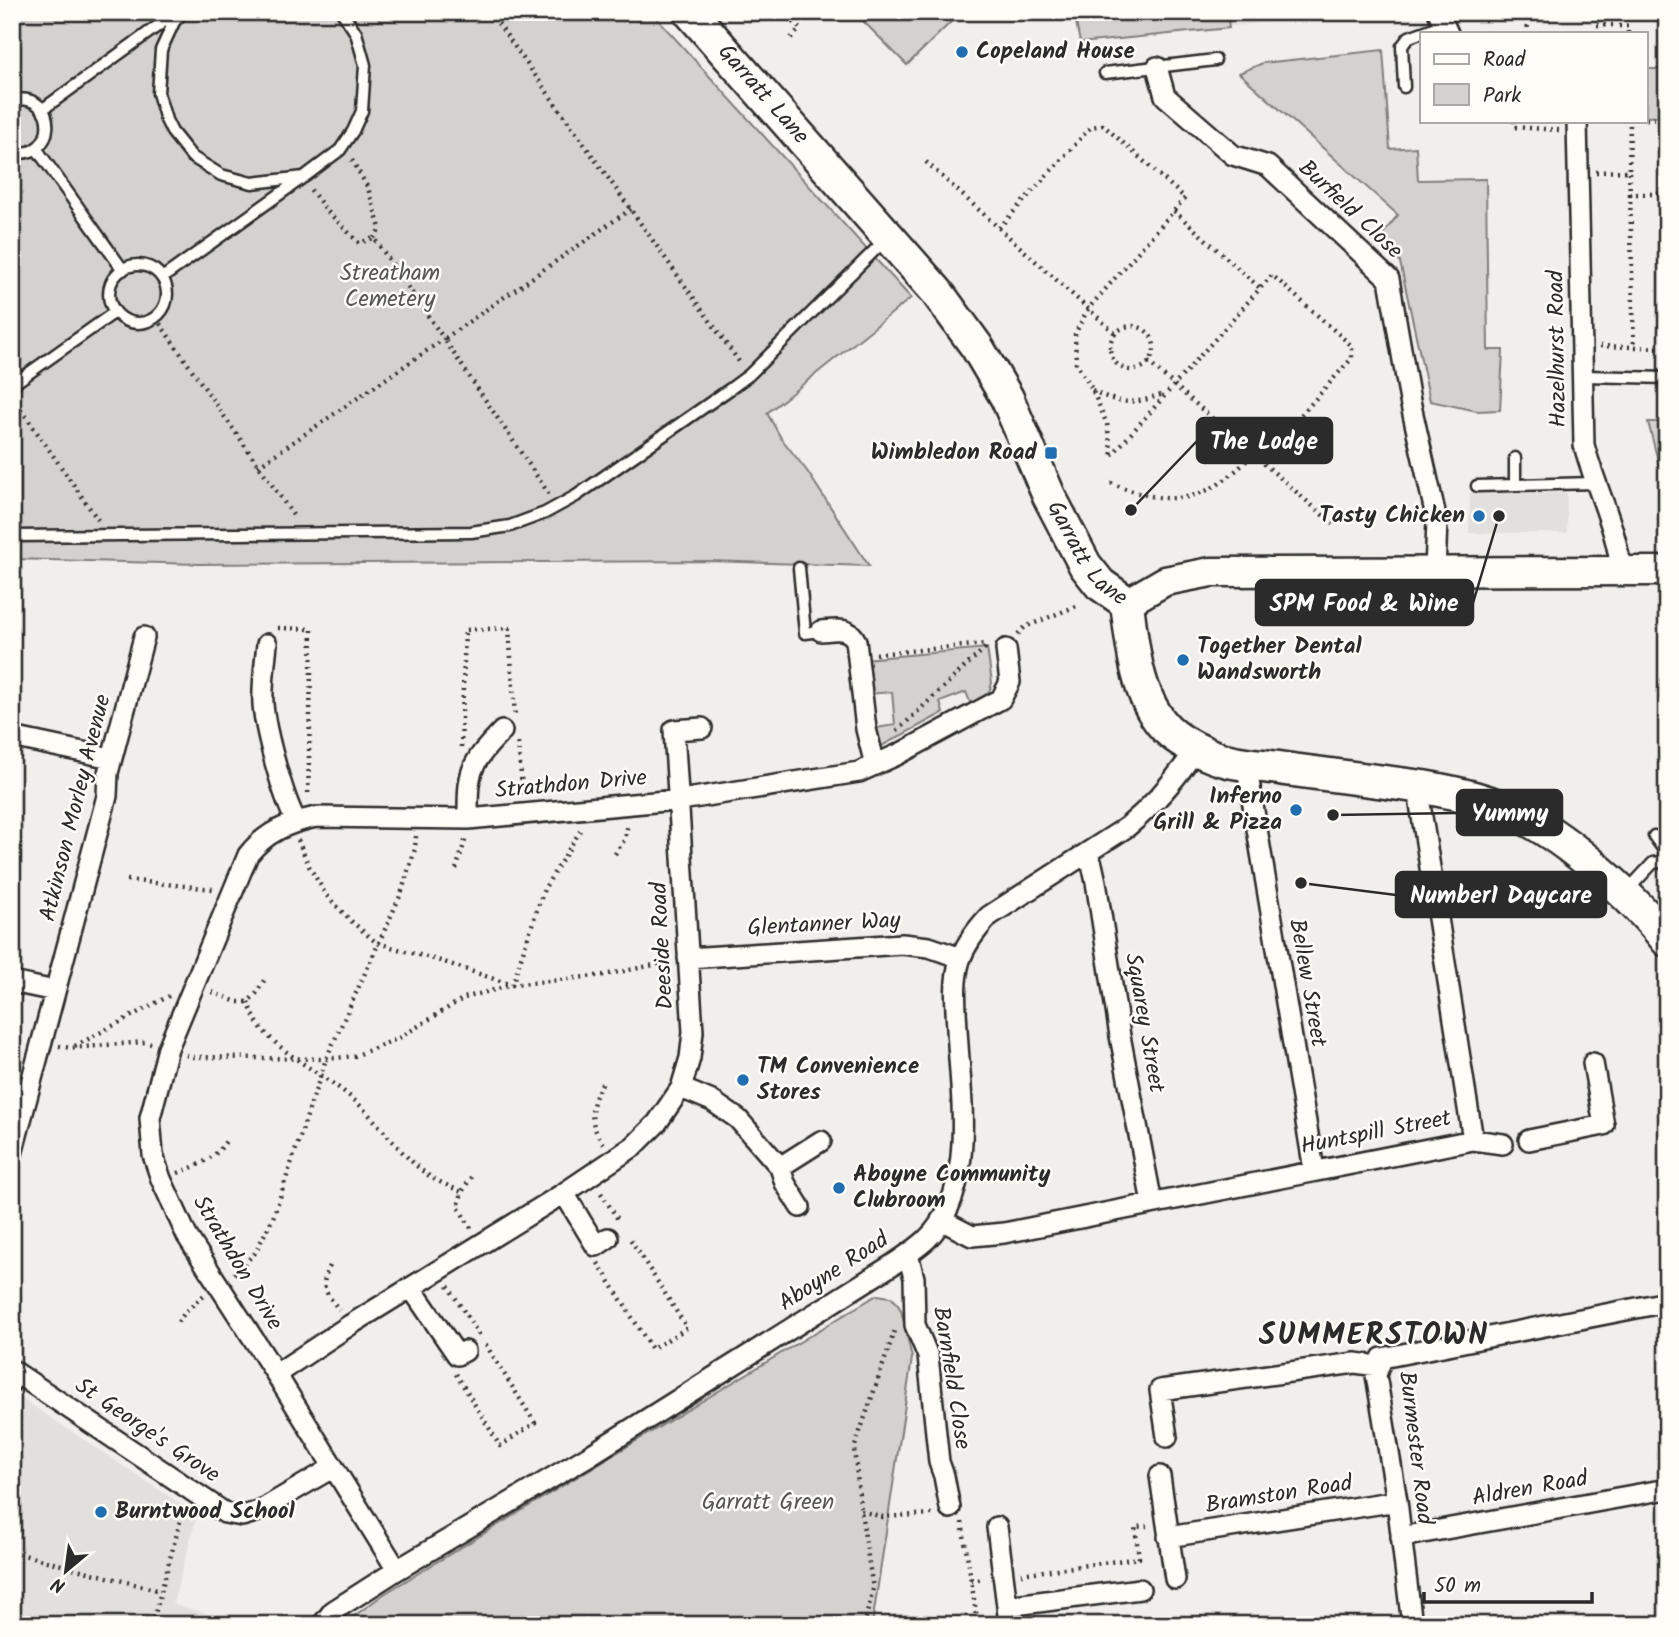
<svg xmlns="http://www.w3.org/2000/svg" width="1679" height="1637" font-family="Kalam,sans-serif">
<rect width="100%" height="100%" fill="#f0efeb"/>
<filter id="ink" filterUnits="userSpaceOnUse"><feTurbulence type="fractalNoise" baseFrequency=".0143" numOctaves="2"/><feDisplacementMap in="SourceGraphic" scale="14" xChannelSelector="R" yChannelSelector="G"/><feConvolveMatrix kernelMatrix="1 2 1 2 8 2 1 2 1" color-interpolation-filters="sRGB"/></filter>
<g filter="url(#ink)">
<path fill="#e1e0dc" d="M1074,12H1360L1080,43Z
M1470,493H1567V533H1469Z
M12,1392L197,1515L173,1604L247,1625H12Z"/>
<path fill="#d3d2cf" stroke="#7f7e7d" stroke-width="2" d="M12,12H651L911,298L767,413L781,438L807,471L869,566L708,561L199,564L12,559Z
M854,12H961L907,65Z
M1074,12H1227L1229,28L1080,43Z
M1383,50L1390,149L1416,147L1418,180L1486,179L1488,350H1503L1500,410L1477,411L1430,401L1400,262L1377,241L1398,215L1239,73L1263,63Z
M1646,69H1667V116L1646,117Z
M1648,422H1667V496Z
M987,648L992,683L987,698L972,707L966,692L940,702L943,713L878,748L876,728L895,725L892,692L868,694L864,659Z
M877,1295L891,1297L896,1302L901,1310L912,1358L872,1625H342L384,1594Z"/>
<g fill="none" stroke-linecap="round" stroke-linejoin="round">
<defs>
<path id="lane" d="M183,12L174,22L161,50L158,93L166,120L172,132L192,157L221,175L252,183L304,177L340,150L353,131L362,111L365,65L356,33L342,12
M1105,73L1215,60
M1404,87L1402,46L1409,37L1442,25
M12,100C62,91 56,164 12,151
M43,109L177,12
M36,148L123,270
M109 294a29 29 0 1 1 58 0a29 29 0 1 1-58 0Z
M162,278L301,179
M1584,376L1667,378
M12,385L115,312
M1515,485V458
M1477,486L1595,483
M12,536L471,532L510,526L545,513L576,496L730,389L749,375L884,241
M799,568L805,633L821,631
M1654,836L1667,854
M1627,891L1653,863L1667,861
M12,1388L20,1376"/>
<path id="street" d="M1438,12L1448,33
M1157,67L1165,96L1233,155L1268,166L1389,279L1410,401L1437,521L1435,571
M1577,121L1584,445C1595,487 1617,528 1621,571
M821,631C835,630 849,626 856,641L866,729L875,765
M267,644C265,664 262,684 263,704C265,731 283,797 296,821
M12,737L111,758
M1246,763L1314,1170
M1423,787L1420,804L1473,1140
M468,819C468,772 468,766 502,731
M1085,854L1092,864L1096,882L1120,1036L1152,1203
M688,958L902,944L929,947L961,958
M12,982L55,991
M681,1088L712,1101L738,1119L780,1167L785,1183L800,1207
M1529,1140L1604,1125L1593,1063
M12,1154L107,796L108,773L144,637
M780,1167L821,1141
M564,1193L596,1246L608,1238
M941,1220L972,1236L1004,1233L1473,1140L1503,1144
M908,1254L914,1278L915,1325L928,1356L939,1462L944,1476L950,1508
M412,1289L457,1355L465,1351
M12,1370L225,1513L242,1516L259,1511L332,1468
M276,1374L350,1325L564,1193L634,1146L657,1123L681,1088L690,1058L693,1032L674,730L702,728
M1167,1437L1160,1390L1355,1363L1378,1366
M1160,1476L1175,1579
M997,1527L1007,1606
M1168,1537L1397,1501
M1401,1537L1667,1489
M397,1570L276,1374L187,1236L161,1179L153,1155L150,1118L168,1048L248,855C266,832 288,823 316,817L468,819L687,799L859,772L899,754L1001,699L1010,682L1006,649
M322,1625L333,1611L397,1570L590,1455L892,1265C904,1257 916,1249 926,1240C978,1191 960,1092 957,1029C956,1007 953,982 960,960C966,943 977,929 989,916L1127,827C1155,804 1176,779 1196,749
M1009,1625L1007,1606L1140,1589
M1412,1625L1397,1501L1376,1375L1382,1358L1667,1302"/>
<path id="secondary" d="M1127,603L1165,581L1211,572L1667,571"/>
<g id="primary">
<path id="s1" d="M690,12L937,292L977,347L1007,398L1049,496L1085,565L1100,584L1127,603C1132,643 1136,693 1163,725C1175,739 1195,749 1212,756C1234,765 1262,765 1285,769C1331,775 1377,781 1423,787C1458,793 1493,801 1525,818C1570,841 1636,900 1667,940"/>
</g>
</defs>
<use href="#lane" stroke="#2b2b2b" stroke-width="15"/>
<use href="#street" stroke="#2b2b2b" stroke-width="24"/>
<use href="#secondary" stroke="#2b2b2b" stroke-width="33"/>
<use href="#primary" stroke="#2b2b2b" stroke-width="37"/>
<path stroke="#2b2b2b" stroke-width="4.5" stroke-dasharray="2 5" stroke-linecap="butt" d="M490,12L740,363
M783,12L800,29L791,38
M1527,12L1528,33
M791,20L798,12
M1597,25H1613
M1619,26H1628V33
M1646,119L1667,118
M1514,121V127L1559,130
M352,160L368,188L380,228L374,238
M926,162L1115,333
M1596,172L1629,171L1630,121
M1629,172L1630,194H1667
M1630,194L1634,347L1667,348
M1174,211L1260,288
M999,228L1091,127L1103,125L1185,198L1088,309L1075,334L1076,363L1092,389L1107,424L1112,455
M156,318L295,518
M1110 348a22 22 0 1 1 44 0a22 22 0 1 1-44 0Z
M1600,346L1634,347
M1148,362L1333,524
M1092,390C1120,405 1133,405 1163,394
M13,398L98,520
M1112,455L1272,275L1352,346V358L1260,461
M258,466L444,339L374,238L359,243L327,211L310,189
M1111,483C1173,509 1207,503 1253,454
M549,494L444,339L631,209
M278,628L312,629L308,797
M1018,634L1025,627L1079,605
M876,654L985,644
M897,731L985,648V645
M518,743L523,797
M461,747L465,630L509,628L515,717
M298,840L309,866L326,895L351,921L377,943L444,962L512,985L604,975L669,962
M615,854L625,839L628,823
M456,869L466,838
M127,880L213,889
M212,992L237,1002H248L256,994L265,979
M248,1002C252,1011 256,1023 263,1030C288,1059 324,1074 353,1099C380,1123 399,1154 428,1175C438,1182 451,1187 462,1192
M59,1046L71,1048L145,1042L151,1044
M75,1046L169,996
M186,1055L194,1057L326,1059L355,1056L399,1038L464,998L512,985L544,889L582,828
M603,1144C587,1120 590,1104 604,1080
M178,1173C198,1165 214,1160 226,1141
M601,1193L619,1221
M471,1228L458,1207L462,1192L471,1177
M598,1263L652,1349L687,1328L629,1237
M330,1266C318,1287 327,1293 339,1310
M234,1274L255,1253L273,1218L326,1059L401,894L415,849L416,836
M448,1286L479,1335
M178,1322L186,1311L204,1295
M456,1374L500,1446L535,1423L486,1345
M861,1511L883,1517L932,1514
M962,1522L978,1625
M12,1552L161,1591
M1021,1574L1139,1558L1135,1527L1147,1526
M971,1581L984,1579
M152,1625L184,1507
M864,1625L873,1589L861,1511L854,1449L895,1330"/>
<use href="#lane" stroke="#fdfcf7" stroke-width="10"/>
<use href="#street" stroke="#fdfcf7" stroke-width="19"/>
<use href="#secondary" stroke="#fdfcf7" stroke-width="28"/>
<use href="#primary" stroke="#fdfcf7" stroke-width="32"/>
</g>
</g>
<g fill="#1f6fb2" stroke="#fdfcf7" stroke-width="2.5">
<circle cx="962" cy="52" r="7"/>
<rect x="1044" y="446" width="14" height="14" rx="3.5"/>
<circle cx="1479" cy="516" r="7"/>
<circle cx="1183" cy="660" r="7"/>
<circle cx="1296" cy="810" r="7"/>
<circle cx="743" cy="1080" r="7"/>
<circle cx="839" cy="1188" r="7"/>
<circle cx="101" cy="1512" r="7"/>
</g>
<g text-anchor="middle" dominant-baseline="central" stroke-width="5" stroke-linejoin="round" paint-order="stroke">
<g font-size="23" font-weight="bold" fill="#2b2b2b" stroke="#fdfcf7" text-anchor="start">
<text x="976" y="52">Copeland House</text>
<text x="1037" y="453" text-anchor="end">Wimbledon Road</text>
<text x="1465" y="516" text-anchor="end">Tasty Chicken</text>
<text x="1197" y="647">Together Dental<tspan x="1197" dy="26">Wandsworth</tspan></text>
<text x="1282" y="797" text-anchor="end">Inferno<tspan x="1282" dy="26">Grill &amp; Pizza</tspan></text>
<text x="757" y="1067">TM Convenience<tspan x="757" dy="26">Stores</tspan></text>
<text x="853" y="1175">Aboyne Community<tspan x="853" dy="26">Clubroom</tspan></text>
<text x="115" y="1512">Burntwood School</text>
</g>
<g font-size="23" fill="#2b2b2b" stroke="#fdfcf7">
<text stroke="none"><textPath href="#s1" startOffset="110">Garratt Lane</textPath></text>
<text transform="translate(1350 210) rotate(43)">Burfield Close</text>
<text transform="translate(1558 349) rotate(-91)">Hazelhurst Road</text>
<text stroke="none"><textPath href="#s1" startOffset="677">Garratt Lane</textPath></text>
<text transform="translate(571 785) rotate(-5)">Strathdon Drive</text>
<text transform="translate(76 808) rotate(-76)">Atkinson Morley Avenue</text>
<text transform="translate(824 925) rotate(-3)">Glentanner Way</text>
<text transform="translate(663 946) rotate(-93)">Deeside Road</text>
<text transform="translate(1307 983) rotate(80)">Bellew Street</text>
<text transform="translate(1144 1023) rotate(80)">Squarey Street</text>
<text transform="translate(1376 1133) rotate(-11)">Huntspill Street</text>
<text transform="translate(237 1263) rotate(59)">Strathdon Drive</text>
<text transform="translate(834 1272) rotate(-33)">Aboyne Road</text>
<text transform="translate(951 1378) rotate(81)">Barnfield Close</text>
<text transform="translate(147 1431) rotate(34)">St George's Grove</text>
<text transform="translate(1415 1448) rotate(83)">Burmester Road</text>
<text transform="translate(1530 1489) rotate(-10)">Aldren Road</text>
<text transform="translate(1279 1495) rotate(-9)">Bramston Road</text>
</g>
<g font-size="23" fill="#555554" stroke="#fdfcf7">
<text x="390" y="274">Streatham<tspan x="390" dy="26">Cemetery</tspan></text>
<text x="768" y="1503">Garratt Green</text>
</g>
<g font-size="30" font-weight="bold" letter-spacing="2" fill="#2b2b2b" stroke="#fdfcf7">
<text x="1374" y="1336">SUMMERSTOWN</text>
</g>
</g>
<path fill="none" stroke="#2b2b2b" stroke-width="2.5" d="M1131 510L1197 441M1499 516L1473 603M1333 815L1457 813M1301 883L1396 895"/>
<g fill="#2b2b2b" stroke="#fdfcf7" stroke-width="2.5">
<circle cx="1131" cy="510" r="7"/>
<circle cx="1499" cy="516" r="7"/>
<circle cx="1333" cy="815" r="7"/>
<circle cx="1301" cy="883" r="7"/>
</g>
<g fill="#2b2b2b" stroke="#2b2b2b" stroke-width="2.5">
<rect x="1197" y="418" width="135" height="45" rx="7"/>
<rect x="1256" y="580" width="217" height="45" rx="7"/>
<rect x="1457" y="790" width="105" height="45" rx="7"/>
<rect x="1396" y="872" width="210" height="45" rx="7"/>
</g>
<g font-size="24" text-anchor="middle" font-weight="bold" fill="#fff">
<text x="1264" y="449">The Lodge</text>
<text x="1364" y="611">SPM Food &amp; Wine</text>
<text x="1510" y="821">Yummy</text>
<text x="1501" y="903">Number1 Daycare</text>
</g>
<rect width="1679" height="1637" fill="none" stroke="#fdfcf7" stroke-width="42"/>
<rect x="21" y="21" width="1637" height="1595" fill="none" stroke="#2b2b2b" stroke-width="2.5" filter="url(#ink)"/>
<rect x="1420" y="32" width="228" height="91" fill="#fdfcf7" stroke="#a9a8a5" stroke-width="2"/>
<rect x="1434" y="54" width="35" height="10" fill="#fdfcf7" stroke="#a9a8a5" stroke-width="2"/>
<text x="1483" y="66" font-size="21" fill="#2b2b2b">Road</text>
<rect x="1434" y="84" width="35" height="21" fill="#d3d2cf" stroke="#a9a8a5" stroke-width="2"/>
<text x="1483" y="102" font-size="21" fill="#2b2b2b">Park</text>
<g transform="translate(66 1571) rotate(209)" stroke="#fdfcf7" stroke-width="5" paint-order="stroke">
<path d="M0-5L12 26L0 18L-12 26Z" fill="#2b2b2b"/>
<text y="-10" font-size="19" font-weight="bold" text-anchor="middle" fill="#2b2b2b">N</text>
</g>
<path d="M1424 1592v10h168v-10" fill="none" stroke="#2b2b2b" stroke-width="3.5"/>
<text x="1434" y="1592" font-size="21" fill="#2b2b2b" stroke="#fdfcf7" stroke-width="5" paint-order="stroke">50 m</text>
</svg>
